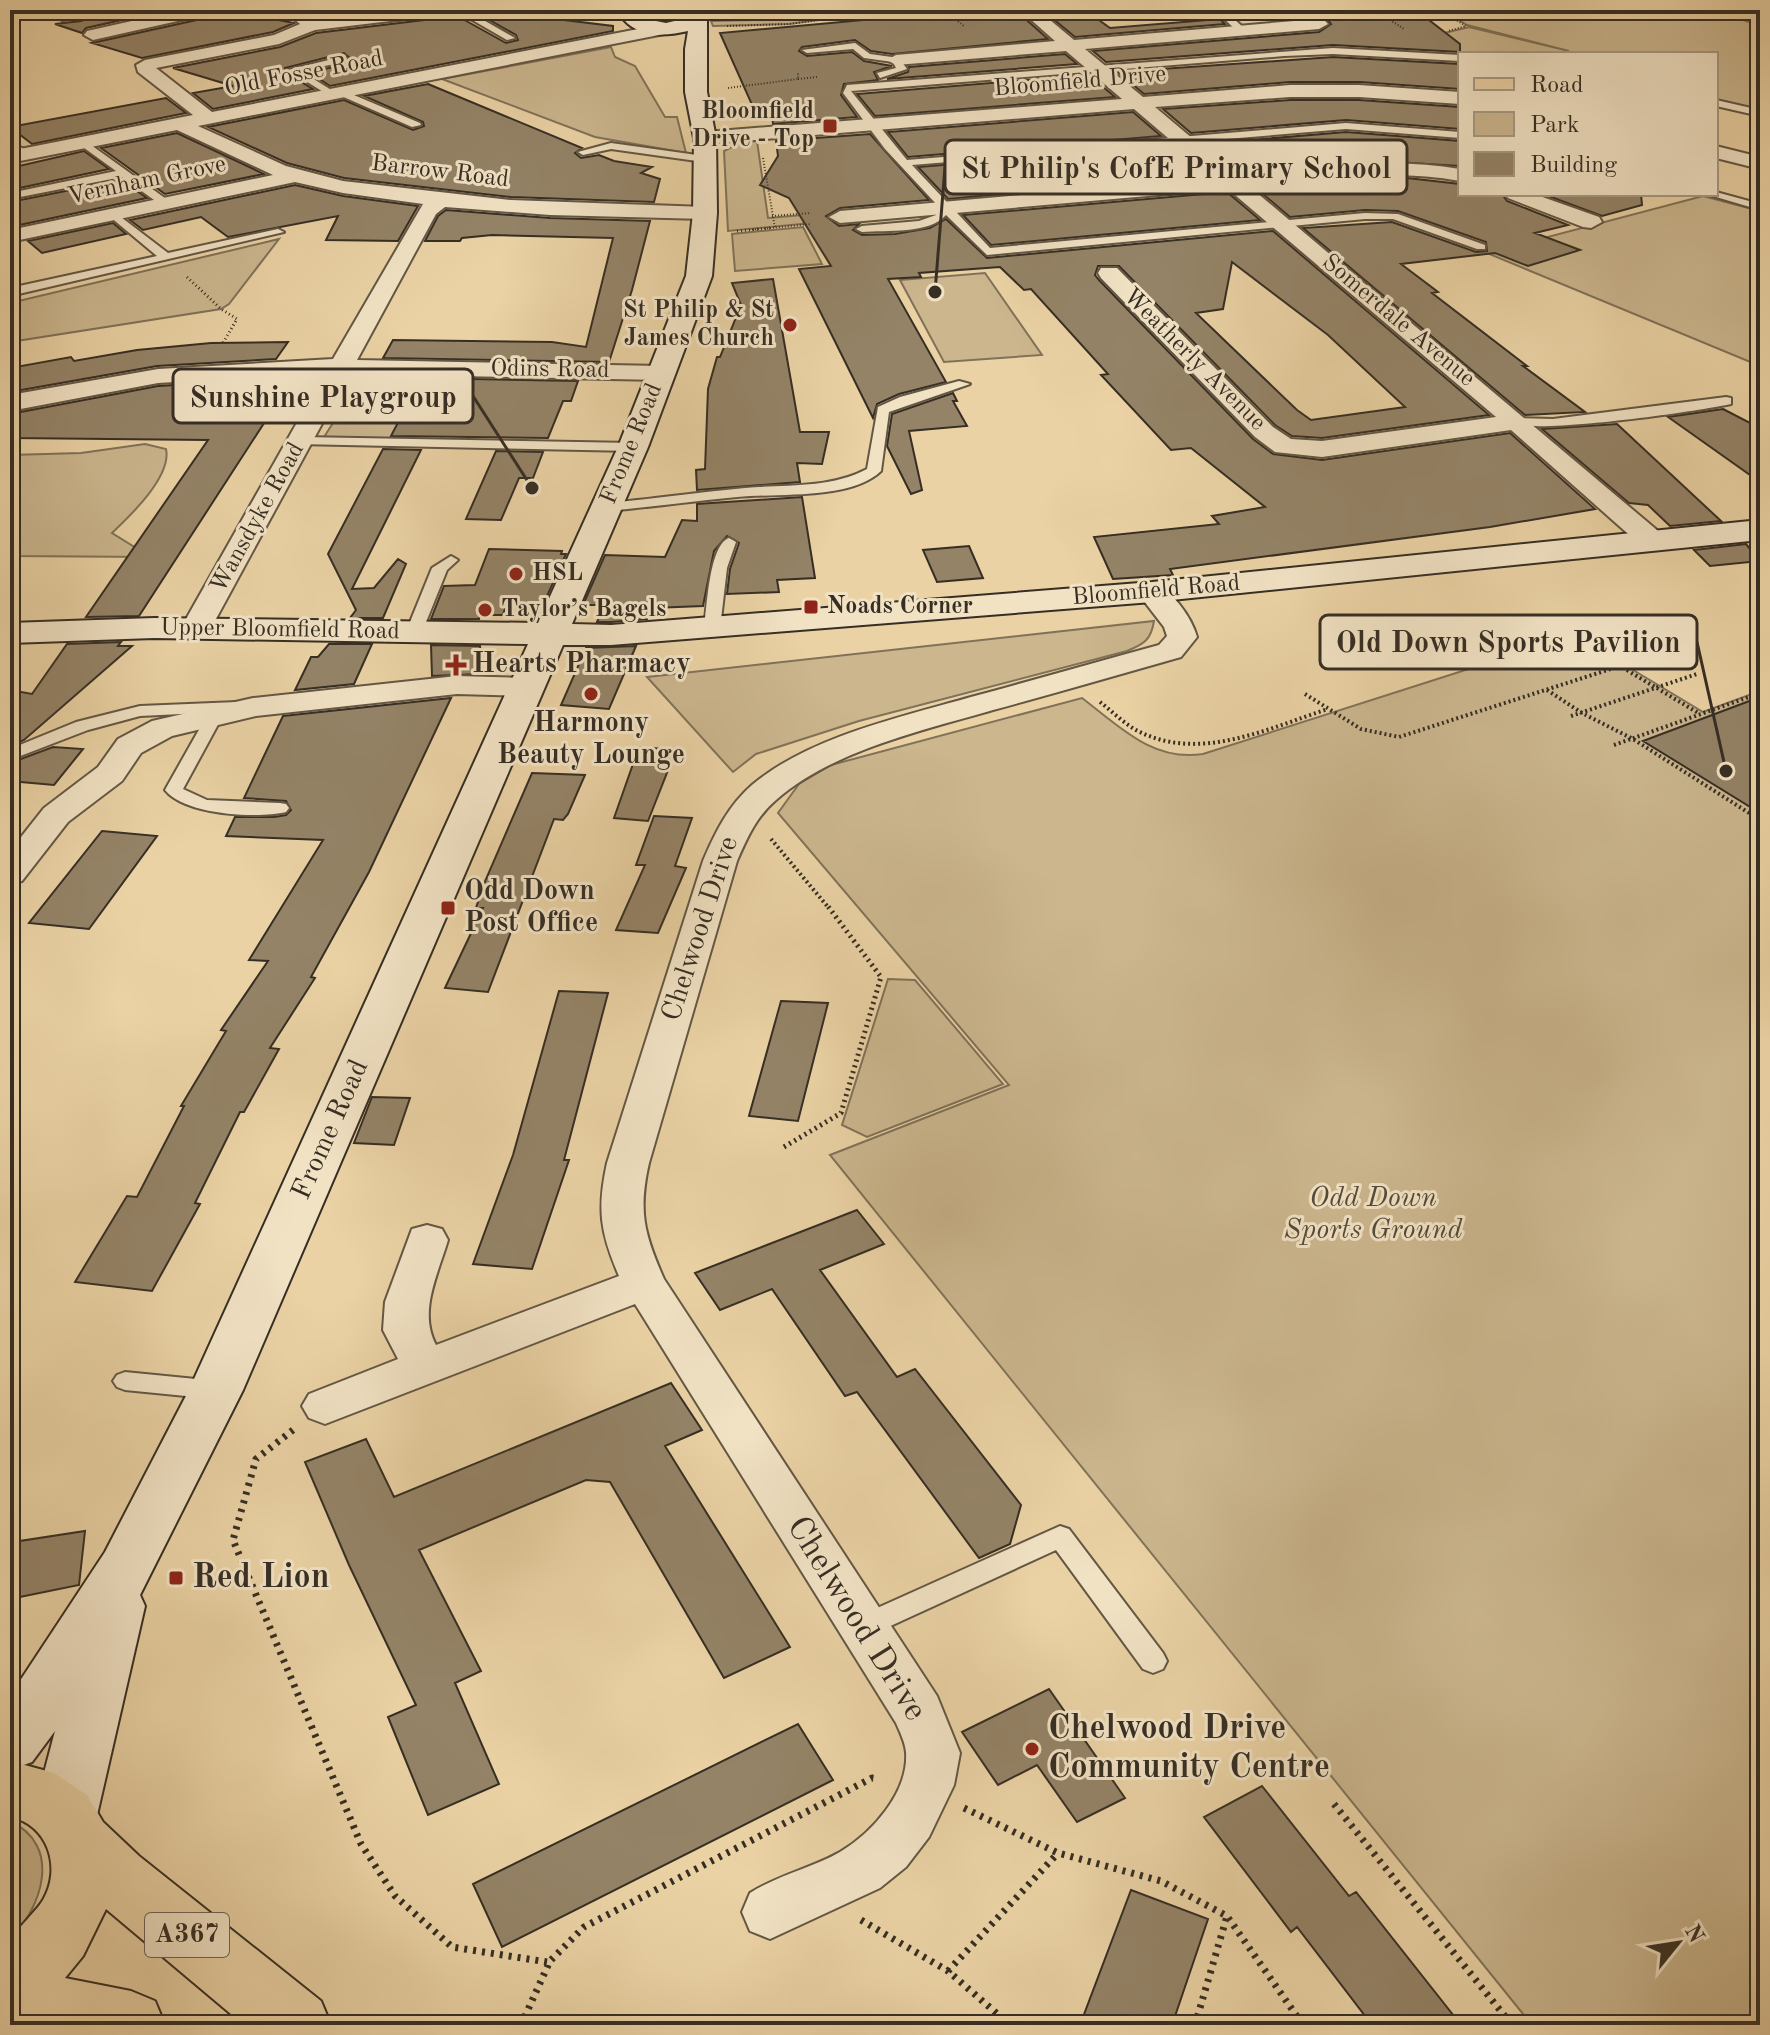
<svg xmlns="http://www.w3.org/2000/svg" width="1770" height="2035" font-family="'Old Standard TT',serif">
<rect width="100%" height="100%" fill="#ead2a4"/>
<filter id="stains"><feTurbulence type="fractalNoise" baseFrequency=".0025" numOctaves="4"/><feColorMatrix values="0 0 0 0 .2 0 0 0 0 .09 0 0 0 0 .02 0 0 0 .5 -.17"/></filter>
<radialGradient id="worn" r=".72"><stop offset=".6" stop-color="#630" stop-opacity="0"/><stop offset="1" stop-color="#630" stop-opacity=".3"/></radialGradient>
<path fill="#cbb68e" stroke="#807259" stroke-width="2" d="M848,10H890L789,24L713,26L711,21L797,19Z
M1442,10H1716L1760,26V110L1716,99V54L1460,55L1395,51L1428,37L1469,27L1569,51L1467,25Z
M611,47L615,57L635,66L665,117H677L686,153L595,137L442,79Z
M757,141L768,218L827,213L833,221L728,231L724,151L742,142Z
M1703,196L1760,211V366L1487,253Z
M803,227L822,264L735,271L732,234Z
M279,239L229,304L221,309L10,342V303Z
M985,273L1042,355L944,362L900,280Z
M302,371L316,379L320,388L301,419H278L290,397C271,373 236,385 209,388L194,407L10,410L224,372Z
M340,412L451,414L441,440L324,437Z
M145,444L166,449C172,476 131,515 112,533L133,546L159,547L151,557L10,556V455L81,453Z
M1154,621C1151,640 1144,644 1127,651L859,721L756,754L733,772L647,677Z
M1575,635L1703,712L1760,691V2025H1532L830,1155L1009,1085L778,813L799,784L831,765L1082,698C1120,727 1153,762 1203,754Z
M888,979L915,980L1003,1084L867,1137L842,1125Z
M10,1821C63,1846 42,1907 10,1940Z"/>
<path fill="#948367" stroke="#362e24" stroke-width="2" fill-rule="evenodd" d="M108,10H167L86,28L82,33L55,24L81,21Z
M214,10H256L257,19L268,18L294,23L273,32L142,58L92,43L210,17Z
M482,10L613,26V31L330,86L309,72L349,64L351,59L344,53L285,68L286,73L313,89L213,109L193,93L233,86L173,68L280,47L316,33L441,18L452,13L506,43L518,40L516,35L477,13Z
M1085,10L1110,28L1220,19L1225,24L1075,37L1046,13Z
M1379,10H1416L1460,44V52L1333,45L1106,62L1093,51L1319,32L1331,24L1323,14Z
M940,13L949,20L1021,15L1048,39L892,54L871,51L855,40L802,47L799,51L807,56L852,52L864,61L892,66L874,72L878,80L844,84L841,95L857,117L773,124L772,112L753,107L720,33Z
M1065,54L1077,64L887,79L908,72L909,67Z
M1333,57L1460,64V89L1359,82H1290L1144,94L1118,72Z
M1089,75L1115,97L875,116L857,94Z
M428,84L582,148L575,153L581,158L599,155L614,161L652,167L641,173L660,179L654,202L511,197L344,178L287,163L208,127L344,100L413,130L424,126L423,122L364,96Z
M166,98L186,113L32,144L10,127Z
M1290,100H1359L1460,107V129L1346,120L1191,133L1163,109Z
M1133,112L1161,136L908,157L888,132Z
M1346,132L1460,141V166L1376,161L1238,173L1203,144Z
M177,133L264,174L165,194L101,148Z
M870,134L929,200L840,208L826,216L839,226L859,224L853,230L862,235L895,234L930,228L946,219L987,258L1273,231L1489,415L1322,438L1292,436L1275,425L1119,266H1098L1095,275L1099,280L1253,439L1273,454L1322,460L1510,433L1595,509L1490,527L1170,569L1173,575L1113,579L1094,537L1219,524L1212,516L1265,507L1191,448L1171,450L1101,375L1108,374L1031,289L1024,290L1000,267L919,273L921,277L888,279L946,382L899,394L877,404L873,418L799,269L831,266L789,198L760,185L778,156L776,141ZM1232,262L1328,335L1405,407L1311,420L1297,410L1196,313L1223,309Z
M1173,146L1208,176L948,199L918,167Z
M84,151L109,169L10,190V168Z
M1407,178L1460,184V194H1502L1507,201L1568,225L1535,233L1580,250L1528,266L1495,253L1401,264L1438,292L1432,293L1527,366H1523L1585,412L1525,415L1303,228L1392,222L1476,252L1487,251L1486,242L1398,211L1365,210L1290,217L1257,189L1355,180Z
M121,180L147,198L10,227V202Z
M295,185L343,196L418,206L398,241L326,240L338,216L228,237L201,217L143,230L130,220Z
M1227,192L1260,220L991,245L963,215Z
M1543,194H1641L1642,205L1602,216Z
M446,210L550,218L650,221L632,290L609,362L383,358L393,340L552,342L586,347L613,238L492,235L462,238L460,241H425L438,216Z
M113,223L126,234L42,253L28,241Z
M773,279L800,432H829L822,464L797,463L800,482L697,490L696,470L705,469L708,389L717,357H720L741,305L732,283Z
M288,342L276,359L157,366L10,392V368L71,357L74,361L137,350L211,343Z
M373,377L578,381L571,401H563L548,438L391,436L403,413H355Z
M262,380L238,416L268,417L139,616L86,617L208,440L10,438V414L158,386Z
M953,393L957,401H953L967,426L909,431L922,490L911,494L887,446L892,414Z
M1723,409L1760,428V482L1668,417Z
M1617,424L1721,521L1670,526L1648,505L1629,503L1542,429Z
M383,449L421,450L352,589L374,588L398,559L406,564L383,618H350L356,610L328,554Z
M496,451L543,452L533,478H519L501,520L466,519Z
M802,497L815,578L777,580L779,592L727,594L730,569L739,543L727,536L714,551L703,606L652,608L647,619L611,622H597L604,605H583L605,555L665,557L682,520L697,521V504Z
M1746,544L1760,561L1710,566L1694,550Z
M969,546L983,578L937,582L923,550Z
M489,549L562,551L561,554H566L543,605H506L503,615H479V619H431L444,586L475,585Z
M121,642L118,646H132L24,740L10,746V690L32,694L67,644Z
M329,644H372L354,684L295,690L311,657H318Z
M431,645L480,646L482,674L432,676Z
M636,646L609,709L561,705L586,648Z
M1760,697V813L1643,741Z
M451,698L369,872L311,977L315,978L270,1048L279,1049L244,1112H240L195,1203L200,1204L152,1291L75,1282L127,1196L137,1197L184,1106H181L226,1031L221,1030L268,961L249,960L323,840L226,836L235,817H274L286,815L291,810L286,801L244,798L283,716Z
M53,747L83,749L54,785L10,781V763Z
M639,747L676,750L648,821L614,818Z
M532,773L585,775L568,814L563,820L554,819L488,992L445,988L483,908H476L483,886Z
M654,816L692,818L675,866L686,868L658,933L616,930L645,865H636Z
M102,831L157,836L89,929L29,923Z
M559,991L608,993L564,1160H569L532,1269L473,1264L513,1155Z
M781,1001L828,1003L798,1121L749,1116Z
M372,1097L410,1098L394,1145L354,1143Z
M857,1210L884,1244L820,1270L897,1377L915,1369L1021,1505L1010,1544L979,1558L857,1392L845,1396L772,1289L720,1310L695,1273Z
M671,1383L702,1430L665,1446L790,1647L724,1678L610,1482L586,1480L419,1550L481,1671L455,1683L499,1784L428,1815L388,1717L416,1705L349,1565L305,1462L366,1439L394,1497Z
M85,1531L79,1585L10,1599V1555L18,1554L20,1541Z
M1049,1689L1125,1798L1077,1822L1037,1765L998,1785L962,1732Z
M798,1724L833,1780L502,1947L473,1884Z
M1262,1786L1349,1896L1356,1892L1461,2025H1372L1297,1927L1291,1932L1204,1817Z
M1131,1890L1208,1919L1172,2025H1080Z"/>
<g fill="none" stroke-linecap="round" stroke-linejoin="round">
<defs>
<path id="lane" d="M455,10H466L515,38L507,40Z
M1215,10H1224L1245,29V33H1239Z
M855,43L870,54L899,58L907,69L880,78L877,73L896,68L893,62L864,58L853,49L807,53L802,50Z
M1333,48L1460,55V61L1333,54L1284,56L851,91L907,160L1346,123L1460,132V138L1346,129L912,165L990,248L1365,213L1398,214L1485,245V249H1477L1393,219H1365L987,255L946,215C930,234 886,230 862,232L856,229L862,226L919,221L936,215L939,207L885,149L843,93L847,85Z
M345,56L348,61L301,71L336,93L333,98L288,70Z
M342,90L420,123L421,125L412,127L339,95Z
M1716,100L1760,110V116L1716,106Z
M84,140L169,201V205H161L122,177L10,199V193L116,171L80,145V141Z
M10,142L30,152L31,154L26,157L10,149Z
M611,143L704,156L709,159L704,162L611,149L583,155L578,152Z
M1716,192L1760,204V210L1706,194Z
M113,211L168,253L278,229L284,232L10,296V288L157,256L109,216L107,214Z
M959,381L970,384L889,412L881,471C851,500 778,493 737,497C694,501 651,507 608,511L601,507L608,503C654,499 699,492 745,488C786,484 829,489 867,469L878,407L900,397Z
M1726,397L1731,398V404C1700,411 1528,436 1510,422L1517,418L1553,419Z
M302,437L633,443L640,447L633,451L297,444V438Z
M729,538L736,542L727,568L720,628L712,633L704,628C707,608 709,545 729,538Z
M451,556L458,560L447,570L422,632L414,637L408,635L406,632L432,568Z
M237,702L243,703L245,707L243,711L140,716L88,730L10,760V749L76,722L140,706Z
M213,714L221,719L183,789L207,800L280,803L286,804L289,808L286,812C257,819 185,815 165,790L205,719Z
M125,1372L216,1381L225,1384L228,1390L225,1396L216,1399L125,1390L117,1387L113,1381L117,1375Z
M1060,1526L1069,1529L1163,1653L1167,1661L1163,1669L1153,1673L1143,1669L1056,1550L873,1634L864,1637L855,1634L851,1626L855,1618Z"/>
<path id="street" d="M72,10H87L89,13L81,18L62,20L60,16L62,12Z
M181,10H211L209,14L93,40L84,35L87,31Z
M262,10H299L316,19L397,10H449L441,15L315,30L279,44L156,68L212,112L669,23L675,24L678,28L675,32L669,33L198,126L286,166L343,181L511,200L705,207L716,213L705,219L550,215L445,207L436,214L357,360L661,366L670,368L673,373L670,378L661,380L349,374L211,628L207,634L196,637L185,634L181,628L325,373L158,383L10,411V395L158,369L333,359L423,204L343,193L295,182L10,242V230L273,175L177,130L10,163V151L193,115L138,72L136,65L145,60L274,35L300,24L294,19L264,14Z
M573,10H661V11L653,16L581,15Z
M1020,10H1038L1074,40L1306,20L1298,10H1315L1328,24L1319,29L1085,49L1143,97L1290,85H1359L1460,92V104L1359,97H1290L1155,107L1237,176C1311,169 1386,156 1460,169V181C1390,168 1320,180 1250,187L1664,536L1668,542L1664,548L1654,550L1644,548L1511,430L1322,457L1275,452L1255,437L1101,278L1098,273L1101,268H1117L1273,427L1291,439L1322,441L1496,417L1228,189L840,223L829,217L840,211L1215,178L1134,109L705,144L695,138L705,132L1122,99L1066,51L896,65L887,60L896,55L1055,41Z
M1716,146L1760,157V169L1716,158Z
M1505,194H1534L1599,217L1602,222L1591,228L1583,227L1508,198Z
M1152,583C1171,588 1192,618 1197,637L1181,657C1118,675 1056,693 993,710C924,730 831,751 776,800C756,817 747,838 737,861L649,1163C638,1211 644,1234 664,1279L937,1696L960,1753L954,1785L929,1837L906,1867L880,1888L770,1939L750,1931L742,1912L750,1893C778,1875 812,1868 840,1852C872,1833 909,1792 906,1752C905,1742 900,1732 896,1723L635,1304L325,1424L309,1418L302,1406L309,1394L398,1359L383,1330L385,1302L412,1229L427,1225L442,1229L448,1240C438,1274 418,1312 436,1345L619,1276C600,1232 597,1209 607,1163L703,861C715,833 728,806 752,785C809,737 901,717 971,697C1034,680 1097,662 1159,645L1167,636L1164,627L1137,592L1142,586Z
M457,676L526,678L537,680L542,687L537,694L526,696L457,694L256,716L172,736L141,753L122,781L68,822L22,881L10,884V851L44,808L98,767L118,739L152,721L253,698Z"/>
<path id="secondary" d="M635,10H695L707,19V92L716,138L717,213L712,276L648,447L572,624L611,625L1152,582L1760,520V540L1152,602L611,645H563L243,1390L140,1595L145,1606L97,1815L87,1835L65,1844L43,1835L33,1815L55,1731L32,1762L10,1770V1696L105,1552L189,1390L528,644L154,638L10,643V623L154,618L538,623L618,447L686,276L693,213L694,138L685,92V49L688,31C667,36 640,38 624,20ZM657,17L680,18L683,19L666,23L646,19Z"/>
<path id="primary" d="M10,1761L54,1773L87,1795L103,1822L139,1856L321,2001L331,2025H244L106,1909L83,1956L65,1978L131,1991L155,2001L165,2025H10C10,1999 6,1970 10,1944C11,1934 36,1912 43,1900C62,1868 48,1824 10,1817Z"/>
</defs>
<use href="#lane" stroke="#635744" stroke-width="4"/>
<use href="#street" stroke="#635744" stroke-width="4"/>
<use href="#secondary" stroke="#362e24" stroke-width="4"/>
<use href="#primary" stroke="#362e24" stroke-width="4"/>
<path stroke="#362e24" stroke-width="2" stroke-dasharray="1 2" stroke-linecap="butt" d="M944,10L965,27
M1375,10L1404,29
M1439,10L1466,26L1448,31
M10,18L33,10
M727,26L789,24L897,10
M798,79L817,77
M728,88L798,79V72
M763,158L775,228
M772,216L811,213
M749,230L811,224"/>
<path stroke="#362e24" stroke-width="3" stroke-dasharray="1 3" stroke-linecap="butt" d="M737,231L770,228
M187,277L221,309L237,319L223,343"/>
<path stroke="#362e24" stroke-width="4" stroke-dasharray="2 3" stroke-linecap="butt" d="M1547,690L1582,713L1633,739L1760,820
M1305,694L1361,729L1399,737L1620,666L1700,714
M1100,702C1113,712 1125,725 1140,732C1201,762 1269,728 1328,709
M1571,716L1697,674
M1614,745L1760,693
M771,839L828,907"/>
<path stroke="#362e24" stroke-width="5" stroke-dasharray="2 4" stroke-linecap="butt" d="M784,1147L841,1113L881,977L827,905"/>
<path stroke="#362e24" stroke-width="7" stroke-dasharray="3 6" stroke-linecap="butt" d="M293,1430L256,1459L233,1540L361,1844L395,1896L452,1947L547,1962
M1334,1804L1512,2025
M964,1808L1058,1853L1161,1881L1227,1916L1303,2025
M861,1920L948,1971L1010,2025
M948,1971L1058,1853
M521,2025L550,1961L584,1927L872,1778L879,1779
M1195,2025L1227,1916"/>
<use href="#lane" fill="#f1e2c4" fill-rule="evenodd"/>
<use href="#street" fill="#f1e2c4" fill-rule="evenodd"/>
<use href="#secondary" fill="#f1e2c4" fill-rule="evenodd"/>
<use href="#primary" fill="#ead2a4" fill-rule="evenodd"/>
</g>
<g fill="#8f2418" stroke="#f1e2c4" stroke-width="3">
<rect x="822" y="118" width="16" height="16" rx="4"/>
<circle cx="790" cy="325" r="8"/>
<circle cx="516" cy="574" r="8"/>
<rect x="803" y="599" width="16" height="16" rx="4"/>
<circle cx="485" cy="610" r="8"/>
<path d="M452 653h8v8h8v8h-8v8h-8v-8h-8v-8h8z"/>
<circle cx="591" cy="694" r="8"/>
<rect x="440" y="900" width="16" height="16" rx="4"/>
<rect x="168" y="1570" width="16" height="16" rx="4"/>
<circle cx="1032" cy="1749" r="8"/>
</g>
<g text-anchor="middle" dominant-baseline="central" stroke-width="6" stroke-linejoin="round" paint-order="stroke">
<g font-size="24" fill="#362e24" stroke="#f1e2c4">
<text transform="translate(304 74) rotate(-11)">Old Fosse Road</text>
<text transform="translate(1080 82) rotate(-5)">Bloomfield Drive</text>
<text transform="translate(440 172) rotate(7)">Barrow Road</text>
<text transform="translate(147 181) rotate(-12)">Vernham Grove</text>
<text transform="translate(1398 321) rotate(40)">Somerdale Avenue</text>
<text transform="translate(1194 360) rotate(45)">Weatherly Avenue</text>
<text transform="translate(550 370) rotate(1)">Odins Road</text>
<text transform="translate(632 444) rotate(-68)">Frome Road</text>
<text transform="translate(258 518) rotate(-61)">Wansdyke Road</text>
<text transform="translate(1156 591) rotate(-5)">Bloomfield Road</text>
<text transform="translate(280 630) rotate(1)">Upper Bloomfield Road</text>
</g>
<g font-size="24" font-weight="bold" fill="#362e24" stroke="#f1e2c4" text-anchor="start">
<text x="814" y="112" text-anchor="end">Bloomfield<tspan x="814" dy="28">Drive - Top</tspan></text>
<text x="774" y="311" text-anchor="end">St Philip &amp; St<tspan x="774" dy="28">James Church</tspan></text>
<text x="532" y="574">HSL</text>
<text x="827" y="607">Noads Corner</text>
<text x="501" y="610">Taylor’s Bagels</text>
</g>
<rect fill="#f1e2c4" stroke="#6e6454" stroke-width="2" x="145" y="1913" width="84" height="44" rx="6"/>
<g font-size="26" font-weight="bold" fill="#362e24">
<text x="187" y="1935">A367</text>
</g>
<g font-size="28" font-weight="bold" fill="#362e24" stroke="#f1e2c4" text-anchor="start">
<text x="472" y="665">Hearts Pharmacy</text>
<text x="591" y="724" text-anchor="middle">Harmony<tspan x="591" dy="32">Beauty Lounge</tspan></text>
<text x="464" y="892">Odd Down<tspan x="464" dy="32">Post Office</tspan></text>
</g>
<g font-size="28" fill="#362e24" stroke="#f1e2c4">
<text transform="translate(701 929) rotate(-72)">Chelwood Drive</text>
<text transform="translate(331 1130) rotate(-66)">Frome Road</text>
</g>
<g font-size="28" font-style="italic" fill="#544939" stroke="#f1e2c4">
<text x="1373" y="1199">Odd Down<tspan x="1373" dy="32">Sports Ground</tspan></text>
</g>
<g font-size="34" font-weight="bold" fill="#362e24" stroke="#f1e2c4" text-anchor="start">
<text x="192" y="1578">Red Lion</text>
<text x="1048" y="1729">Chelwood Drive<tspan x="1048" dy="39">Community Centre</tspan></text>
</g>
<g font-size="34" fill="#362e24" stroke="#f1e2c4">
<text transform="translate(856 1619) rotate(58)">Chelwood Drive</text>
</g>
</g>
<path fill="none" stroke="#362e24" stroke-width="3" d="M935 292L945 167M532 488L473 396M1726 771L1697 642"/>
<g fill="#362e24" stroke="#f1e2c4" stroke-width="3">
<circle cx="935" cy="292" r="8"/>
<circle cx="532" cy="488" r="8"/>
<circle cx="1726" cy="771" r="8"/>
</g>
<g fill="#f1e2c4" stroke="#362e24" stroke-width="3">
<rect x="945" y="140" width="462" height="54" rx="8"/>
<rect x="173" y="369" width="300" height="54" rx="8"/>
<rect x="1320" y="615" width="377" height="54" rx="8"/>
</g>
<g font-size="30" text-anchor="middle" font-weight="bold" fill="#362e24">
<text x="1176" y="178">St Philip's CofE Primary School</text>
<text x="323" y="407">Sunshine Playgroup</text>
<text x="1508" y="652">Old Down Sports Pavilion</text>
</g>
<rect width="1770" height="2035" fill="none" stroke="#ead2a4" stroke-width="40"/>
<rect x="12" y="12" width="1746" height="2011" fill="none" stroke="#362e24" stroke-width="4"/>
<rect x="20" y="20" width="1730" height="1995" fill="none" stroke="#362e24" stroke-width="2"/>
<rect x="1458" y="52" width="260" height="144" fill="#f1e2c4" stroke="#a69a84" stroke-width="2"/>
<rect x="1474" y="78" width="40" height="12" fill="#ead2a4" stroke="#a69a84" stroke-width="2"/>
<text x="1530" y="92" font-size="24" fill="#362e24">Road</text>
<rect x="1474" y="112" width="40" height="24" fill="#cbb68e" stroke="#a69a84" stroke-width="2"/>
<text x="1530" y="132" font-size="24" fill="#362e24">Park</text>
<rect x="1474" y="152" width="40" height="24" fill="#948367" stroke="#a69a84" stroke-width="2"/>
<text x="1530" y="172" font-size="24" fill="#362e24">Building</text>
<g transform="translate(1678 1943) rotate(60)" stroke="#f1e2c4" stroke-width="6" paint-order="stroke">
<path d="M0-6L14 30L0 20L-14 30Z" fill="#362e24"/>
<text y="-12" font-size="22" font-weight="bold" text-anchor="middle" fill="#362e24">N</text>
</g>
<rect width="100%" height="100%" filter="url(#stains)"/>
<rect width="100%" height="100%" fill="url(#worn)"/>
</svg>
